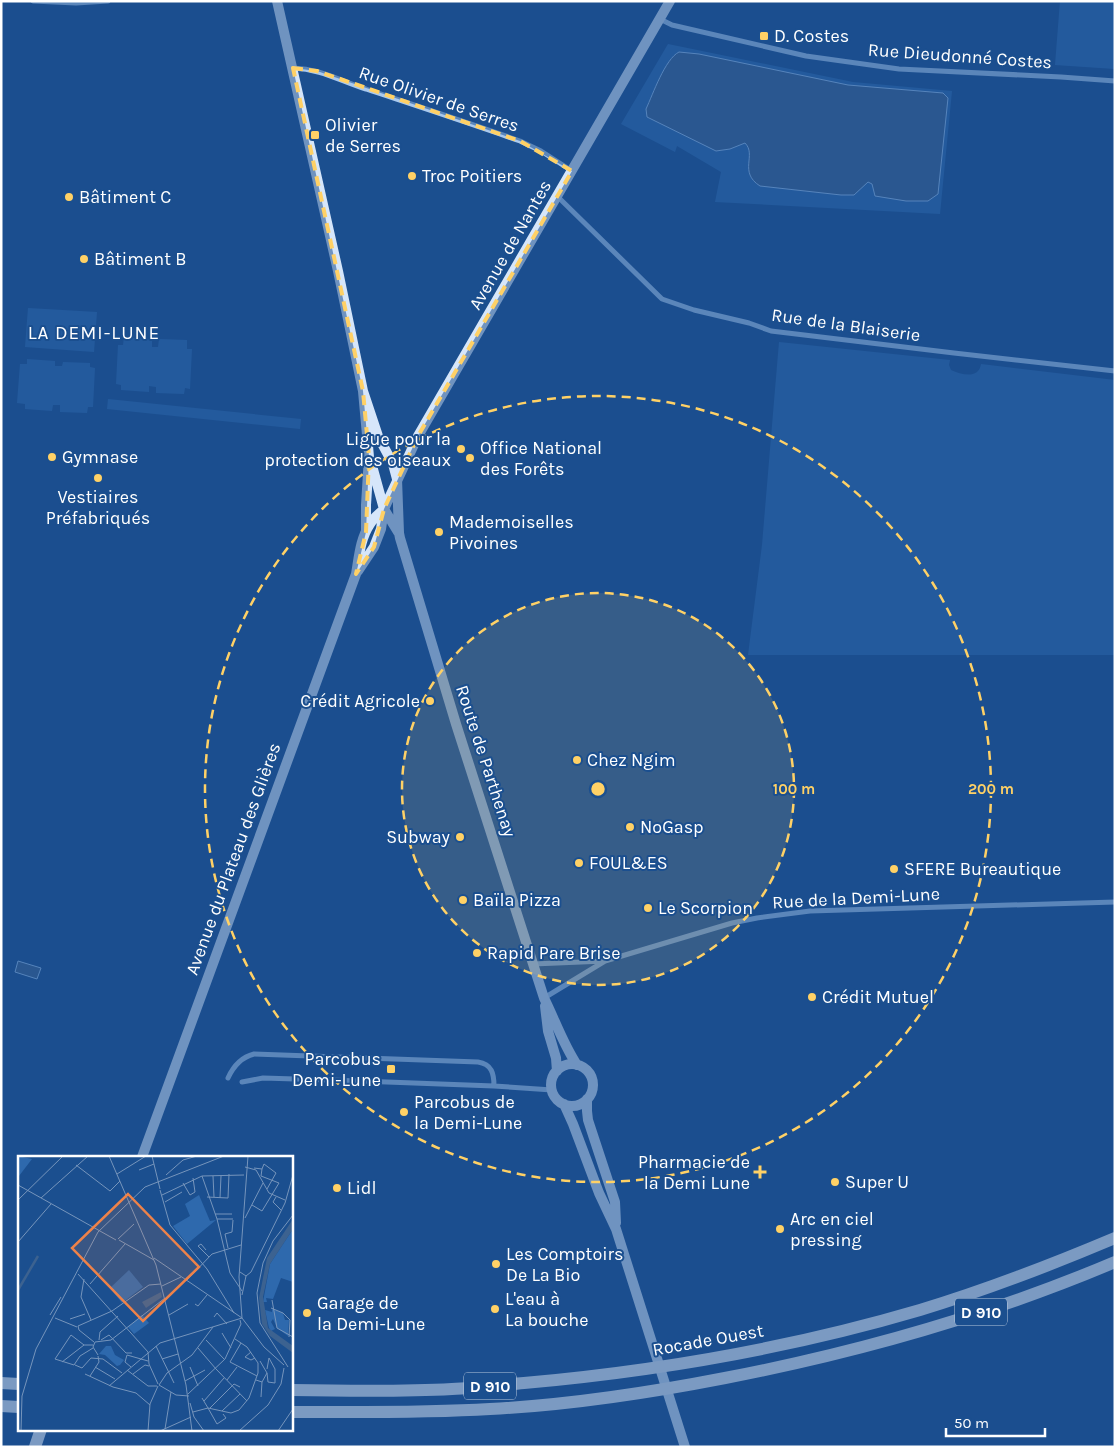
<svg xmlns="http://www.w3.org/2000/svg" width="1116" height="1448" font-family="Karla,sans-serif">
<rect width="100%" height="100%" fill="#1b4f8f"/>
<path fill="#2e69ad" d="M1060,1H1115V69L1055,65Z
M668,44L853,82L952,91L940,214L715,202L721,172L677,146L675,152L621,124Z
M28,308L97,312L94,352L25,347Z
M124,337L152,339V347H158L159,339L187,340V349H192L190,389L185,388L184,394L156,393V387L149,386V392L121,390V385L116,384L118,345H123Z
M779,342L950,360L949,365L951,370C962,375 979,379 981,364L1115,380V655H748L762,545Z
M27,359L55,361V366H62L63,362L90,363V367L95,368L93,407H88L87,413L60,412V405H53L52,411L25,409V404L17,403L20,364H27Z
M108,399L301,419L300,429L107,409Z"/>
<path fill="#3c6290" stroke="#9cc4f0" d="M679,52L699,54L848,85L943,93L948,98L938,194L928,201H906L875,196L872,184L868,182L854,195H841L760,186C738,172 757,155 745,143L730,149L716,151L647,117L646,109C653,94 665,59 679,52Z
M18,961L41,968L37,979L15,972Z"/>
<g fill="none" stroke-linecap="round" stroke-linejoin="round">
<path stroke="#a9c9ee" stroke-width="5" d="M33,1L76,3L108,1
M660,19L672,25L806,56L899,69L1061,77L1115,81
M293,68C321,69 340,81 366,89C417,106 469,123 520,141L541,151L572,171
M557,196L662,299L694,310L749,323L771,331L954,353L1115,371
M533,964L605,961L732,923L757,918L810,911L1115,902
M544,998L605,961
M228,1078C233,1067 242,1057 254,1054L478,1062C492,1064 494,1074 494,1086
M242,1082L263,1078L360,1081L494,1086L552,1090"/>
<path stroke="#d6e6fa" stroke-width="10" d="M277,1L338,271L363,391L369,457L366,505V530
M363,391L378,436L393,464L397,479L399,533L400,538L456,724L544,998C555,1020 563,1044 577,1065
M371,462L384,509L398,532
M358,571L374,547L381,529L384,509L418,436L670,1
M545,1006L548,1031L556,1058L557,1071
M551 1085a21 21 0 1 1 42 0a21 21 0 1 1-42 0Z
M587,1099V1111L588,1120L615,1202L616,1223
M564,1104L573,1124L599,1193L616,1229L685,1447
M142,1157L356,574C359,557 360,539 370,524C373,518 379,514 384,509"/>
<path stroke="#f0f6ff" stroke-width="12" d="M1,1383L19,1384
M291,1390C345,1391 399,1392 452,1389C476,1388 500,1385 524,1383C658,1371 791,1348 920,1310C986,1290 1051,1265 1115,1238
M1,1406L19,1407
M291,1412C358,1412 424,1413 490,1409C569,1405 648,1393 725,1378C859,1352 990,1315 1115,1262
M35,1447L41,1429"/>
</g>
<path d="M0 0H1116V1448H0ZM293,68L317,71L520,141L572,171L418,436L384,509L374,547L356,574L366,532L369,457L363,391Z" fill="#1b4f8f" fill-opacity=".55" fill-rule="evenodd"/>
<path fill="none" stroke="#ffd166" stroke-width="4" stroke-dasharray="10 6" stroke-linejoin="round" d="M293,68L317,71L520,141L572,171L418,436L384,509L374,547L356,574L366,532L369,457L363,391Z"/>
<circle cx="598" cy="789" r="196" fill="#ffd166" fill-opacity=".12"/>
<g fill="none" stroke="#ffd166" stroke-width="2.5" stroke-dasharray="9 6">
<circle cx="598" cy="789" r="196"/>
<circle cx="598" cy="789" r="393"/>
</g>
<g fill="#ffd166" stroke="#1b4f8f" stroke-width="2">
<rect x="759" y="31" width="10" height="10" rx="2.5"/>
<rect x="310" y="130" width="10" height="10" rx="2.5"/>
<circle cx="412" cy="176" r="5"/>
<circle cx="69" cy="197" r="5"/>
<circle cx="84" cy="259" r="5"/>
<circle cx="461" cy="449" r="5"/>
<circle cx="52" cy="457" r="5"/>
<circle cx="470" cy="458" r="5"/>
<circle cx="98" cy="478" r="5"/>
<circle cx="439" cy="532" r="5"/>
<circle cx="430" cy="701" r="5"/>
<circle cx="577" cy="760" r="5"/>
<circle cx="630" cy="827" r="5"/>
<circle cx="460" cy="837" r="5"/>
<circle cx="579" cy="863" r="5"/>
<circle cx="894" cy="869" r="5"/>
<circle cx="463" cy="900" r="5"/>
<circle cx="648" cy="908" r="5"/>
<circle cx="477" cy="953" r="5"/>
<circle cx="812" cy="997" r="5"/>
<rect x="386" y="1064" width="10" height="10" rx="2.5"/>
<circle cx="404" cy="1112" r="5"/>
<path d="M757.5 1164.5h5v5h5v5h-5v5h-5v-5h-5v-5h5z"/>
<circle cx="835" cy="1182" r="5"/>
<circle cx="337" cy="1188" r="5"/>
<circle cx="780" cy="1229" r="5"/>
<circle cx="496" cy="1264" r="5"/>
<circle cx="495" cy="1309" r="5"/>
<circle cx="307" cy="1313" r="5"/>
</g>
<g text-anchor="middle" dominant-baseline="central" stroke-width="4" stroke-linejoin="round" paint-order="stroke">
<g fill="#1b4f8f" stroke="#bbcadd" stroke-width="1">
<rect x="955" y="1298.5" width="52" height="27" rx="4"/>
<rect x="464" y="1372.5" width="52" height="27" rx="4"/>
</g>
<g font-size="16" font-weight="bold" fill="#fff">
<text x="981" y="1312">D 910</text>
<text x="490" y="1386">D 910</text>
</g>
<g font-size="18" fill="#fff" stroke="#1b4f8f" text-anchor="start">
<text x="774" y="36">D. Costes</text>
<text x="325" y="125">Olivier<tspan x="325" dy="21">de Serres</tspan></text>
<text x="422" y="176">Troc Poitiers</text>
<text x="79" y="197">Bâtiment C</text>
<text x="94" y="259">Bâtiment B</text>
<text x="451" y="439" text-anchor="end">Ligue pour la<tspan x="451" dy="21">protection des oiseaux</tspan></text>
<text x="480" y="448">Office National<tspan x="480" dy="21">des Forêts</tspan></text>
<text x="62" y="457">Gymnase</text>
<text x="98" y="497" text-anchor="middle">Vestiaires<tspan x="98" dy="21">Préfabriqués</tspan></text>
<text x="449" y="522">Mademoiselles<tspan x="449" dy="21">Pivoines</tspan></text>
<text x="420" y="701" text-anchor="end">Crédit Agricole</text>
<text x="587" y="760">Chez Ngim</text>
<text x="640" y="827">NoGasp</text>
<text x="450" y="837" text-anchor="end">Subway</text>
<text x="589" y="863">FOUL&amp;ES</text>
<text x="904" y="869">SFERE Bureautique</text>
<text x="473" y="900">Baïla Pizza</text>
<text x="658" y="908">Le Scorpion</text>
<text x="487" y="953">Rapid Pare Brise</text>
<text x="822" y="997">Crédit Mutuel</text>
<text x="381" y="1059" text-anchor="end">Parcobus<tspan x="381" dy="21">Demi-Lune</tspan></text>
<text x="414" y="1102">Parcobus de<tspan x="414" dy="21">la Demi-Lune</tspan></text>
<text x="750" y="1162" text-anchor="end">Pharmacie de<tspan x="750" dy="21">la Demi Lune</tspan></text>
<text x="845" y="1182">Super U</text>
<text x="347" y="1188">Lidl</text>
<text x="790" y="1219">Arc en ciel<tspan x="790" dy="21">pressing</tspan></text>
<text x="506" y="1254">Les Comptoirs<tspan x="506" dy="21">De La Bio</tspan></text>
<text x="505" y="1299">L'eau à<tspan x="505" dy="21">La bouche</tspan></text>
<text x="317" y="1303">Garage de<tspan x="317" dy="21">la Demi-Lune</tspan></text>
</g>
<g font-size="18" fill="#fff" stroke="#1b4f8f">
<text transform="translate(960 56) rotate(4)">Rue Dieudonné Costes</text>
<text transform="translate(439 99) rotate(19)">Rue Olivier de Serres</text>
<text transform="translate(510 245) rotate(-60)">Avenue de Nantes</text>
<text transform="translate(846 325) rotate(8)">Rue de la Blaiserie</text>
<text transform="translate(486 761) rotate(72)">Route de Parthenay</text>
<text transform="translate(233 859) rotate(-70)">Avenue du Plateau des Glières</text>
<text transform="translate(856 898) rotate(-3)">Rue de la Demi-Lune</text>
<text transform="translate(708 1340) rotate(-10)">Rocade Ouest</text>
</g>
<g font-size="19" letter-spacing="1" fill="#fff" stroke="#1b4f8f">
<text x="94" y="333">LA DEMI-LUNE</text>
</g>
</g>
<g transform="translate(18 1156)">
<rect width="275" height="275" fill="#1b4f8f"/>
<path d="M0,0L14,3L1,20H0ZM181,39L192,65L198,64L169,88L155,70L172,60L167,48ZM275,73V126L263,122L255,143L248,142L249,146H245L252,108ZM111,114L125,131L104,147L92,132ZM254,153L265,157L267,164H271L270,180L259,172L255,163L253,166L257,173L253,175L251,172L247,154L254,156ZM124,159L131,167L116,178L110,171ZM88,190H93L97,199L106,204L102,209L99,210L87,199L81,198Z" fill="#2e69ad"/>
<path d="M275,63V73L252,108L245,141L250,172L275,190V197L252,180L244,168L241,142L249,102ZM143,136L144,141L128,152L124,146Z" fill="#3c6290"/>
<path fill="none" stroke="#3c6290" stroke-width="2.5" d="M0,134L20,100"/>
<path fill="none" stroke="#7695bc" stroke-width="1" d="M91,0L138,109L168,229L174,275M134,0L142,33M58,9L92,35L102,25M227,11L238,14L251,37L267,44M244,13L246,8L258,17L249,33M121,14L136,8M99,18L128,0M148,19L165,4L179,0M195,20L196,41M165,27L172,39L177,36L175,22M0,29L98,84M142,34L152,69L189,113L216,157M144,39L184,20M189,41L210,42L211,18M258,41L255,46L263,54M23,42L70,0M202,42L203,20M0,44L45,0M147,46L164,36M234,49L244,55L261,27L243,20L244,13L236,12M197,58H214M227,62L245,27M199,63H215M100,83L116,68M101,84L136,104M0,86L33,48M210,92L207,78L214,76L215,64M188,94L183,88L180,90L191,101M136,102L224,162L246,191L266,209M222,116L228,120L233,116L267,47L275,19M60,118L130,196M66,123L63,141L73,164M168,125L194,98L223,89M72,128L107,88M144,130L163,121M224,135L212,117L199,63L184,20L226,19M224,139L228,120M254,144L259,172L275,181M177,148L180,150L189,139M253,152L265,157L272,164L271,181M32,159L43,141M151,159L170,148M196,161L199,157L209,168M37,162L59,171M224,162L221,121L230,0M52,163L67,158M204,177L213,192M81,184L82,176L100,160M83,184L91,179L108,197H114M188,184L206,203M76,186L61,174L60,170L94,155L131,129L143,128M223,187L212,206L239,220M138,190L156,227M180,192L198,213M130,196L131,208L140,228M233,196L227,201L233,204L237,202M80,199L75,191L77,186L93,184L147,142M144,203L160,198M44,206L66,189M56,209L37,203L53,179L66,189H75M56,209L62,200L75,192M57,209L64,212L73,202L85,203L104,217M77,211L97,223M113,211L107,206L109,199L130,205M172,211L180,230M270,211L242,167L239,137L245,107L255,85L275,59M198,213L229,245M249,213L251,202L257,213V227L250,226L249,217M109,214L130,230H139M67,218L95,231L118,237L132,249M115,218L127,209L131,210M72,220L81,206L80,200M209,224L219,211M238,224L244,226L249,217L242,205M167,225L187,214M141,229L149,217L174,199L195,171M141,229L158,239L171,240M91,230L142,187L224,162M170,238L207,203L223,168L222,164M243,241L244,226M184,242L190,252L213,257L221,254L231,242L240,217V207L229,191L217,183M186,245L206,222M172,247L176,261L186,275M192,252L216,228L222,231M204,255L222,238M175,256L190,252L199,268L208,262L205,258M147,273L153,236M3,275L4,240L18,193L80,76L127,31L206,0M130,275L132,248L140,230M142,275L173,261M221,275L250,249L263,228L266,212M260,275L275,253"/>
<path fill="#ee8249" fill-opacity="0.15" stroke="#ee8249" stroke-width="2.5" d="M110,38L181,111L125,165L54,92Z"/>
<rect width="275" height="275" fill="none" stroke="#fff" stroke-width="2.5"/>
</g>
<circle cx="598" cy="789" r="8" fill="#ffd166" stroke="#1b4f8f" stroke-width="2.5"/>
<g font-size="15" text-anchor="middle" font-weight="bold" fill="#ffd166" stroke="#1b4f8f" stroke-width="4" stroke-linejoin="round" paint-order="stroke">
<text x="794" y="794">100 m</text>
<text x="991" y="794">200 m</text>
</g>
<rect width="1116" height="1448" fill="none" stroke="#ffffff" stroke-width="5"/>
<path d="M946 1428v8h99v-8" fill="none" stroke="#ffffff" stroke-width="2.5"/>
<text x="954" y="1428" font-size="15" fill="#ffffff" stroke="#1b4f8f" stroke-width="4" paint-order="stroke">50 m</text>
</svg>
